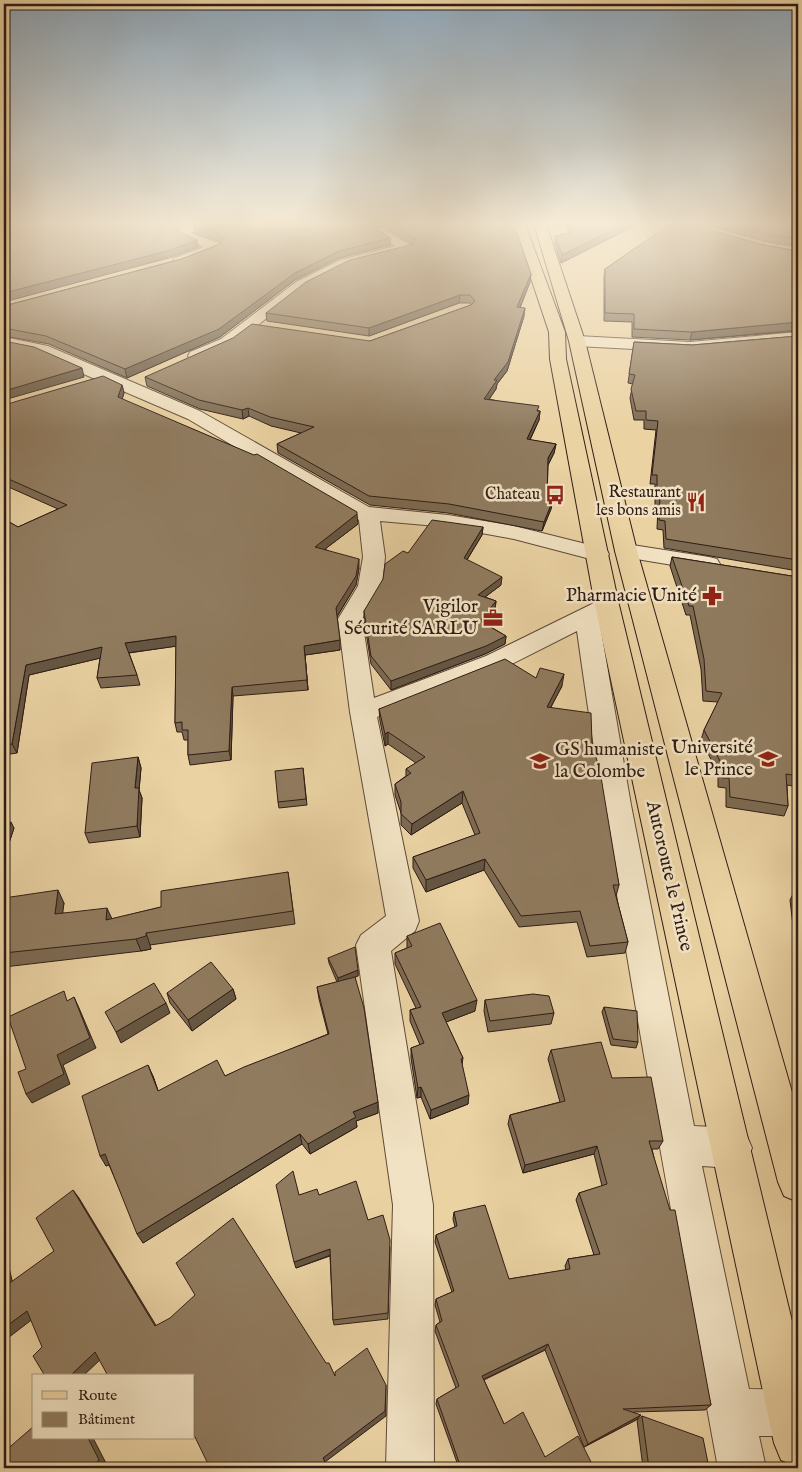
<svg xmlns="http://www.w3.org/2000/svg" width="802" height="1472" font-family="'IM FELL English',serif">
<rect width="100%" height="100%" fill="#ead2a3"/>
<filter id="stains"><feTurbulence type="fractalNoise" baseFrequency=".004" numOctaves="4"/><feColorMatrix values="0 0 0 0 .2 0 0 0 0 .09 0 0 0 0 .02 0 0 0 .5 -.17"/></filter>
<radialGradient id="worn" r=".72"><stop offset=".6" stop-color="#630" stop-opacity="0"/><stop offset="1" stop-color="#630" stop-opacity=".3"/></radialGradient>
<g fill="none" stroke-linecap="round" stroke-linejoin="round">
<defs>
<path id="minor" d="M190,224H206L191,233L220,244L222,247L220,250L185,264H175L173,261L175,258L203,247L173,233Z
M747,224H761L781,239L772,251H762L760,248L766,240Z
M381,228L414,247L412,250C375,259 341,268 307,287C269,310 241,350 196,361L190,360L188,356L190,352L221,339L296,282L340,260L395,246L376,235L374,232L376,229Z
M798,332V342L690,352L577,346L569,341L577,336L690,342Z
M4,337L48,346L200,411L369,507L448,515L514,526L606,549L609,554L606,559L598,561L514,539L448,527L380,521L385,557L382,586L362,619L374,698L486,656L594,603L602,601L610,603L614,608L610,613L599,619L631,805L694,1126L732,1128L746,1134L752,1148L746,1162L732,1168L702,1166L749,1389L792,1390L798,1392V1434L792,1436H759L766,1468H718C667,1189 616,911 577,631L504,668L377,717L419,921L415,931L391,951L433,1205L434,1468H386L393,1205L356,945L361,935L386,916L350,712L338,619L358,586L363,557L359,520L188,419L37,354L4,347Z
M626,544L709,557L717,559L720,564L717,569L709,571L618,556L615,551L618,546Z"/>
<path id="major" d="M513,224H525L565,332L566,359L619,605L798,1346V1467L781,1460L774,1443L595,605L550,359L549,332Z
M534,224H546L585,341L637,551L798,1113V1202L784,1196L778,1182L615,551L569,341Z"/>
</defs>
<use href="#minor" stroke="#5e4a38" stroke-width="2"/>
<use href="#major" stroke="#2f1c15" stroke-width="2"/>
<use href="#minor" fill="#f1e2c3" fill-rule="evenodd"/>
<use href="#major" fill="#ead2a3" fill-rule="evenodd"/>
</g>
<path fill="#7c6a52" stroke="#2f1c15" d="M197,224H506L530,282L520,308L524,316L507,371L497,384L496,389L489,399L540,411L539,420L530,440L556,444L554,453L548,465L547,499L553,500L551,509L542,531L448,513L370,505L278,453L277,444L301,433L271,426L249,416L243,419L200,409L147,386L145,377L370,341L471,305L470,303H459L369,336L267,321L266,313L412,244L382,226L375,228L390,238V245L339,258L295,280L220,337L127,378L49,344L4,336V306L182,259L220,244L221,242L195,233L194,225Z
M566,224H638L561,263L555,244V236L569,233Z
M703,224H798V247L768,242Z
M690,225L763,245L798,251V331L690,340L632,337V322L604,321V276L605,269Z
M798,336V571L664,548L663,530L657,529L658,507L655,506V484H650L656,430L644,429V420H634L630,398L633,384L628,383L634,342L692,345Z
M122,385L124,393L122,399L358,524L325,549L359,568L356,585L337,617L340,650L305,655L308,690L233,696L231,760L190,765L188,755V740H184L182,732H177L175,723L176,646L129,653L137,675L140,685L101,688L97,678L100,658L29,675L17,753L4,755V519L18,527L58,509L4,485V405Z
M483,527L482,535L467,560L501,585L485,597L496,601L495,609L484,623L506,636L505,644L485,654L391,690L371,664L364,619V611L408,553Z
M672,557L798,577V787L787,785L788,806L784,816L726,807V788L718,787V773L701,740L704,730L718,702L703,701L701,669L690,615H686L670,566Z
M536,678L562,686L551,707L592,743L619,885L616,896L628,942L625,953L587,957L577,922L519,927L484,870L426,892L413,868V857L475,835L462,803L411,835L401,825V813L395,795V784L406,776V769L416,763L388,744L385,746L380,721L379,709Z
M138,757L141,768L139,790L142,798L140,837L89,843L85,833Z
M303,768L307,805L279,808L278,802Z
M4,822L14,828L7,849H4Z
M288,872L295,924L150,945L151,949L141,951L4,967V898L64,903L62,913L112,919L161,907Z
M795,890L798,891V935L794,934L790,900Z
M407,936L475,1011L446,1022L463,1058L462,1065L468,1104L430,1119L421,1097L417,1098L411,1058V1048L420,1045L410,1021V1010L416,1008L395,964V953L407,948Z
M328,958L358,970V976L355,977L378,1113L356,1121L357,1127L310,1154L302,1144L143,1243L109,1165L106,1166L153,1076L158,1091L225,1076L328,1034L319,999L317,987L337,982L329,963Z
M233,989L236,999L192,1031L170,1003L167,993Z
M485,1000L554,1013L551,1024L488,1032L484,1011Z
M604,1007L638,1042L636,1048L611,1045L602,1012Z
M551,1050L612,1078L663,1141L658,1149H652L711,1405L705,1410L634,1412L636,1420L584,1447L545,1350L484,1380L504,1424L545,1457L594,1468H459L436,1404L437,1399L456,1388L435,1331L436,1325L440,1322L435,1305L436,1299L452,1292L435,1242L436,1235L455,1227L453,1219L454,1212L509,1279L566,1270L565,1266L568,1259L594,1255L576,1200L579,1193L602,1186L594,1154L523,1173L508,1124L510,1115L560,1102L548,1059Z
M299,1195H319L368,1220L390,1247L388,1319L334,1325L333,1320L330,1256L296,1268Z
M642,1416L709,1468H643L637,1420Z"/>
<path fill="#655642" stroke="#2f1c15" d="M175,224H187L171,234L170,227Z
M373,224H382V226L374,228L372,226Z
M625,224H638L561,263L562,255Z
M390,238V245L339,258L295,280L220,337L127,378L125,369L295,273L339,251Z
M197,240L198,247L172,257L4,302V293Z
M531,274L530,282L517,315V307Z
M460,295L459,303L369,336V328Z
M525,308L524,316L507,371L497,384L496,389L484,407V399L494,380Z
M798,322V330L690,340L692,332Z
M82,368L84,377L4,400V391Z
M122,385L124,393L120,406L118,397Z
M248,408L249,416L243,419L242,410Z
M540,411L539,420L526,448L527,439Z
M556,444L554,453L547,467L548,458Z
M553,500L551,509L542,531L544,522Z
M357,514L358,524L316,556L315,547Z
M483,527L482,535L463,566L464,558Z
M359,559V568L356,585L336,618V608Z
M502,577L501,585L477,603L478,595Z
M496,601L495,609L480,629V621Z
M176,636L178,646L127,653L125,643Z
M506,636L505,644L485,654L391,690V681Z
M340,640V650L305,655L308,690L304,646Z
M102,647L105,657L29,675L17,753L12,744L26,665Z
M564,674L562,686L545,718L547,707Z
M232,687L233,696L231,760L229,751Z
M388,732V744L385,746V734Z
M138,757L141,768L139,790L142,798L140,837L137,826L135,788Z
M463,791L462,803L411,835L412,824Z
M11,822L14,828L7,849L4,843Z
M485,859L484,870L426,892V880Z
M58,890L64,903L61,927L55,914Z
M107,908L113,921L106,920Z
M146,933L150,945L151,949L141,951L136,939Z
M358,970V976L338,984V978Z
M233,989L236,999L192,1031L188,1020Z
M74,997L79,1008L96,1048L63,1065L70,1084L32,1103L26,1094L57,1055Z
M477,1000L475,1011L441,1024L442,1013Z
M166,1003L170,1013L121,1043L116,1032Z
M148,1065L153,1076L162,1102L158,1091Z
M421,1087V1097L417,1098L418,1088Z
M469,1095L468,1104L430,1119L431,1110Z
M378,1102V1113L356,1121L357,1127L310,1154L308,1144L353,1112Z
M300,1134L302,1144L143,1243L137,1234Z
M597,1146L594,1154L523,1173L525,1165Z
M105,1154L111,1164L106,1166L100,1156Z
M73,1190L79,1198L160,1332L155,1326Z
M4,1248L15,1292L7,1285L4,1271Z
M330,1249L331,1255L296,1268L294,1262Z
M27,1311L34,1318L4,1341V1328Z
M548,1344L545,1350L480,1381L482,1376Z
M95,1352L102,1358L83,1376H70Z
M386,1385V1416L325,1462L323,1458Z
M641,1415L636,1420L584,1447L588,1444Z
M88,1438H93L107,1465L103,1468H90Z"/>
<path fill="#907b5f" stroke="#2f1c15" d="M4,224H175L170,227L197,240L171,250L4,293Z
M197,224H373L372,226L390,238L339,251L295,273L219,329L125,369L46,336L4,328V306L182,259L220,244L223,239L220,235L194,225Z
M390,224H506L516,230L531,274L517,307L525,308L508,362L494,380H497L484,399L539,406L537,411H540L527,439L556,444L548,458L547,499L553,500L544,522L449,504L369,496L277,444L314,427L270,417L248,408L242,410L199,400L145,377L233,338L252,324L370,341L471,305L475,301L470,295H460L369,328L266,313L306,282L350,260L414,244L415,238Z
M569,224H625L562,255L555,236L571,233Z
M670,224H690L763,245L798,251V322L692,332L634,329V314L605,313V269Z
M731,224H798V239L770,235Z
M798,336V467L794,468L798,469V560L666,539L665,521L659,520L660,497H657V475H652L658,421L646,420V411H636L631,389L635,375L629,374L634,342L692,345Z
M4,341L34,347L82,368L4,391Z
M103,376L122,385L118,397L254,455L257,454L357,512V514L315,547L359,559L356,576L336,608L340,640L304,646L307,680L232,687L229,751L188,755V730H182V722L175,723L176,636L125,643L137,675L97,678L102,647L26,665L12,744L4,745V519L18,527L67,505L4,477V405Z
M432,520L483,527L464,558L502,577L478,595L496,601L480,621L506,636L486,646L391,681L371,656L364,611L383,579L385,564L403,551L408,553Z
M672,557L798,577V776L786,774L788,806L730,797L729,778H722L721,763L704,730L722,693L706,691L704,659L693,606H689Z
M505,659L536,678L540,668L564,674L547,707L591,713L592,743L600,771L619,885H613L628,942L590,946L580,911L521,916L485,859L426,880L413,857L480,833L463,791L412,824L401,814V802L395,784L411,773L406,769L425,757L388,732L385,734L379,709Z
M138,757L135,788H139L137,826L85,833L92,763Z
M303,768L306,799L278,802L275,771Z
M4,822H11L4,843Z
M288,872L293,911L146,933V936L136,939L4,953V898L58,890L55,914L107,908L106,920L161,907V891Z
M795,890L798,891V915Z
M440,923L477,1000L442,1013L463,1058L461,1059L469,1095L431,1110L421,1087L418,1088L411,1048L424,1043L410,1010L421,1007L395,953L412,946L407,936Z
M355,947L358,970L338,978L328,958Z
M211,962L233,989L188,1020L167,993Z
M355,977L364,1008L378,1102L353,1112L356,1117L308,1144L300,1134L137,1234L105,1154L100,1156L82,1096L148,1065L158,1091L217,1060L225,1076L244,1067L329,1034L317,987Z
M154,983L166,1003L116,1032L105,1012Z
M64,991L67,1001L74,997L90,1038L57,1055L64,1074L26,1094L18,1072L26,1069L8,1017Z
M533,994L549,996L554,1013L490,1021L485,1000Z
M604,1007L637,1011L638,1042L613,1039Z
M601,1042L612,1078L651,1077L663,1141H649L670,1210H675L711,1405L623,1409L641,1415L588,1444L548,1344L482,1376L504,1424L523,1412L545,1457L578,1436L594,1468H461L437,1399L459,1386L436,1325L442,1321L436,1299L454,1291L436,1235L457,1226L454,1212L485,1205L509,1279L570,1269L568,1259L600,1254L579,1193L607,1184L597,1146L525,1165L510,1115L565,1101L551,1050Z
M293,1171L299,1195L317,1189L319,1195L356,1181L368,1220L383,1215L390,1240L388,1313L333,1320L330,1249L294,1262L276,1185Z
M73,1190L155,1326L170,1318L195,1295L176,1263L233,1218L326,1363H329L335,1376V1372L367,1348L386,1385L385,1411L323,1458L328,1468H210L194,1435V1376H108L95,1352L70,1376H45L33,1356L42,1347L27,1311L4,1328V1271L7,1285L54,1251L36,1218Z
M642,1416L703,1438L709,1468H649Z
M34,1426V1438H88L99,1460L90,1468H4V1452Z"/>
<linearGradient id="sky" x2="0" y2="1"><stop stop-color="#8fa7b9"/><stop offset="0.52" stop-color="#f6ebd6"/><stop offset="1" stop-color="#f6ebd6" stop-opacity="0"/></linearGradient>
<rect width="802" height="430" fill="url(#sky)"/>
<defs>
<symbol id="bus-bare" viewBox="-9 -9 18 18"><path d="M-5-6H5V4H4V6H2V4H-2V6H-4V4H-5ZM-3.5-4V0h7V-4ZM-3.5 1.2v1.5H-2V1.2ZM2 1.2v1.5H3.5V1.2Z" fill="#8f2418" stroke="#f1e2c3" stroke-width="2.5" paint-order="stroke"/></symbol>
<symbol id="restaurant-bare" viewBox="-9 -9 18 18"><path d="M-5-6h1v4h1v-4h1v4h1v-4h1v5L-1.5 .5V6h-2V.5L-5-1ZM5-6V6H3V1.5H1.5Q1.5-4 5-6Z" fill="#8f2418" stroke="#f1e2c3" stroke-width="2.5" paint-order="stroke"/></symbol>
<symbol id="pharmacy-bare" viewBox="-9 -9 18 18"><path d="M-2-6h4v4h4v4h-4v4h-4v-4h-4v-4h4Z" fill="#8f2418" stroke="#f1e2c3" stroke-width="2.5" paint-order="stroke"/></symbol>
<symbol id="office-bare" viewBox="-9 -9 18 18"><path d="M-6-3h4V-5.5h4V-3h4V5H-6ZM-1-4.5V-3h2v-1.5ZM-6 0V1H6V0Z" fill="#8f2418" stroke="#f1e2c3" stroke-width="2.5" paint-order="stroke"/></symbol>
<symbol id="university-bare" viewBox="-9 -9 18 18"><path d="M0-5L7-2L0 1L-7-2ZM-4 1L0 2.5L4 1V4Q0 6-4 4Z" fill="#8f2418" stroke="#f1e2c3" stroke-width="2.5" paint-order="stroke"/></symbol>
<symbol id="school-bare" viewBox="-9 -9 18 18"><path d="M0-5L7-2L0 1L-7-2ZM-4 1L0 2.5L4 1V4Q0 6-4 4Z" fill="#8f2418" stroke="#f1e2c3" stroke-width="2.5" paint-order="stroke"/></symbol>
</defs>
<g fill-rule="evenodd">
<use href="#bus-bare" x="541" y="481" width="28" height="28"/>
<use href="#restaurant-bare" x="682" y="488" width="28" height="28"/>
<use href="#pharmacy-bare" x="698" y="582" width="28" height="28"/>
<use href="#office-bare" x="479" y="604" width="28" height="28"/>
<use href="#university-bare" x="754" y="745" width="28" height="28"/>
<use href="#school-bare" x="526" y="747" width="28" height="28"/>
</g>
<g text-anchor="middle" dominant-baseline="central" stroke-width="5" stroke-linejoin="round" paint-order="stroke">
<g font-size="16" fill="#2f1c15" stroke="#f1e2c3" text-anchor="end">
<text x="681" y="493">Restaurant<tspan x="681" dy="18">les bons amis</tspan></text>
<text x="540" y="495">Chateau</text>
</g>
<g font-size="19" fill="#2f1c15" stroke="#f1e2c3" text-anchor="end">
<text x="697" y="596">Pharmacie Unité</text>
<text x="478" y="607">Vigilor<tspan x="478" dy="22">Sécurité SARLU</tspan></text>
<text x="753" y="748">Université<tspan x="753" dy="22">le Prince</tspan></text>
<text x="555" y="750" text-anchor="start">GS humaniste<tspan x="555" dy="22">la Colombe</tspan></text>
</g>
<g font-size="19" fill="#2f1c15" stroke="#f1e2c3">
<text transform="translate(669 876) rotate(77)">Autoroute le Prince</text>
</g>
</g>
<rect width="802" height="1472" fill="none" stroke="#ead2a3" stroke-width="20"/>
<rect x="5" y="5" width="792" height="1462" fill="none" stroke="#2f1c15" stroke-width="2.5"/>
<rect x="10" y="10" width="782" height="1452" fill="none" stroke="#2f1c15"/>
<rect x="32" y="1374" width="162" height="65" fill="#f1e2c3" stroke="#a3937d"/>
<rect x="42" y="1391" width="25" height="8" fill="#ead2a3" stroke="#a3937d"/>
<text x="78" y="1400" font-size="15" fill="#2f1c15">Route</text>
<rect x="42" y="1412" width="25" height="15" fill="#907b5f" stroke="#a3937d"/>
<text x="78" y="1424" font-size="15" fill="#2f1c15">Bâtiment</text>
<rect width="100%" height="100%" filter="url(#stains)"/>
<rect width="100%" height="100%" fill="url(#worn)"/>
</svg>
